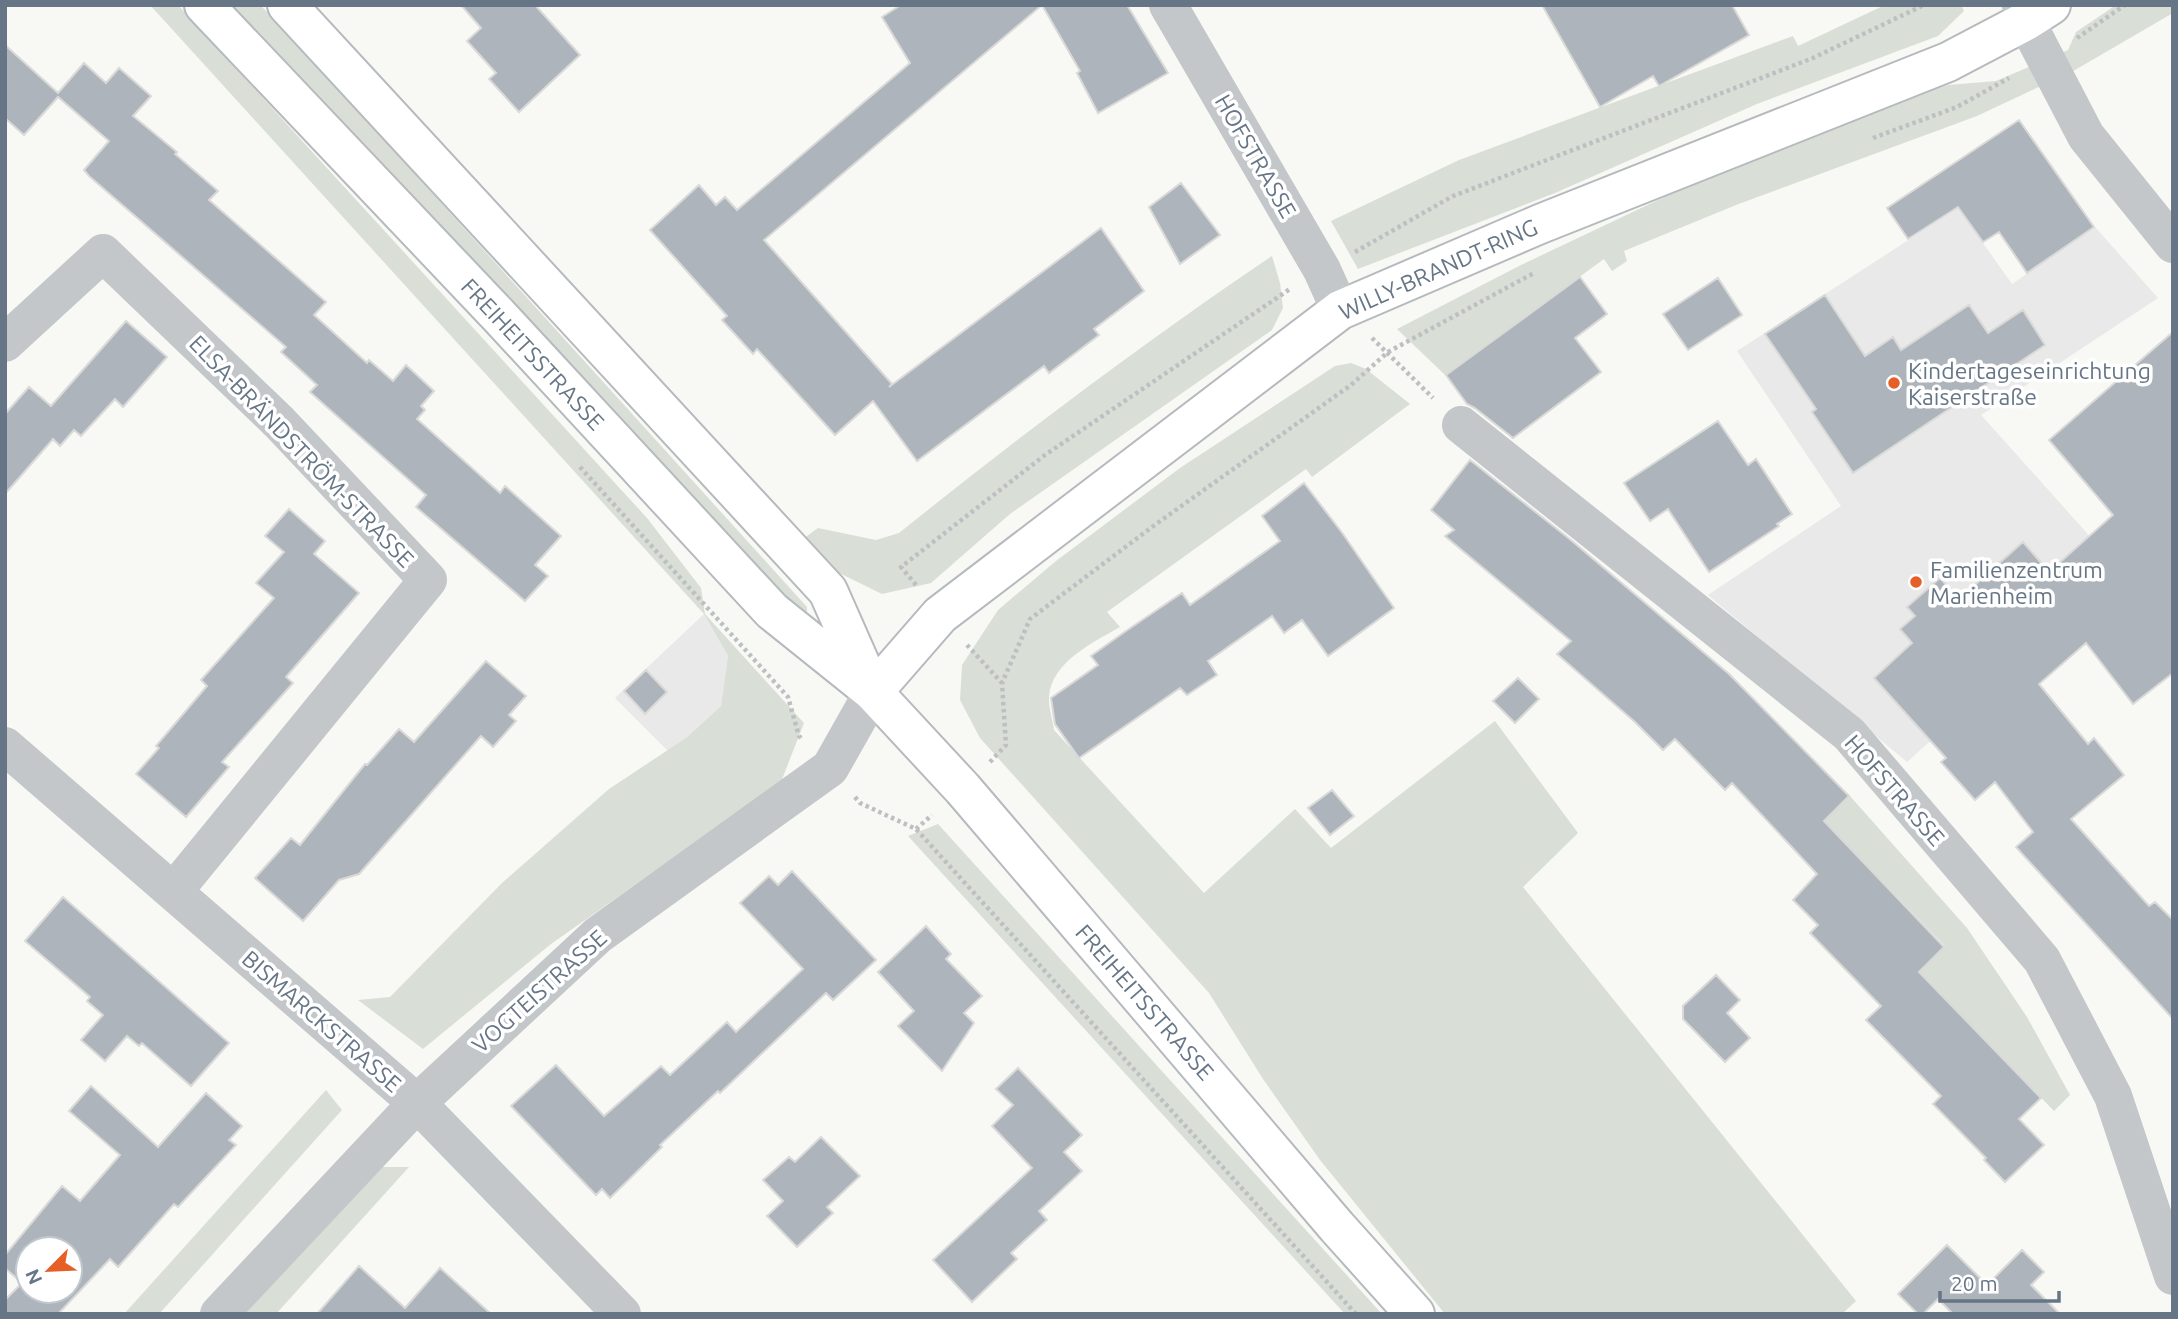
<svg xmlns="http://www.w3.org/2000/svg" width="2178" height="1319" font-family="Ubuntu,sans-serif">
<rect width="100%" height="100%" fill="#f8f8f5"/>
<path fill="#e8e9e8" d="M1958,208L2012,284L2095,227L2158,298L1981,415L2120,570L1907,762L1708,595L1841,506L1737,351Z
M704,614L728,656L721,706L686,738L668,751L615,698Z"/>
<path fill="#d9dfd6" d="M150,5H178L647,518L701,588L705,614L804,723L781,782L551,944L423,1049L358,1000L390,997L502,883L609,789L686,738L721,706L728,656L704,614Z
M227,5H260L281,26L807,607V614L800,612L598,392L501,306Z
M1885,5H1961L1964,11L1938,36L1757,104L1555,193L1358,269L1331,221L1459,160L1793,36L1798,46Z
M2116,5H2173V13L2075,70L1977,116L1736,205L1624,251L1627,261L1612,271L1604,259L1445,375L1397,329L1521,265L1715,173L1837,120L1948,85L1996,81L2068,50L2076,32Z
M1272,256L1280,283L1283,308L1272,330L1010,514L931,583L882,594L831,569L799,542L818,528L876,540L899,533C1020,436 1143,343 1272,256Z
M1351,363L1366,369L1410,404L1312,477L1306,469L1107,612L1120,627C1094,642 1051,662 1049,697C1048,707 1053,720 1054,730L1204,893L1295,809L1331,848L1495,721L1578,833L1523,887L1856,1301L1842,1314H1445L1320,1160L1263,1079L1209,993L980,738L960,700L962,665L998,610L1056,561L1180,468L1335,366Z
M1850,796L1967,928L2027,1017L2070,1095L2054,1111L1919,972L1945,946L1824,821Z
M938,824L1382,1314H1345L908,836Z
M326,1090L342,1110L159,1314H124Z
M378,1167H409L276,1314H245Z"/>
<path fill="#adb4bb" stroke="#d9d9d7" stroke-width="2" fill-rule="evenodd" d="M461,5H535L580,55L519,112L489,79L496,73L467,41L481,28Z
M901,5H1127L1168,73L1098,113L1077,73L1080,71L1042,5L764,240L892,384L889,387L1101,228L1144,291L1094,329L1099,335L1049,373L1044,366L917,461L873,401L835,435L757,349L753,354L722,320L727,316L650,230L699,185L716,205L725,197L737,210L910,63L882,17Z
M1542,5H1732L1749,35L1659,86L1653,76L1600,107Z
M5,45L58,93L84,63L106,83L119,68L151,96L133,116L177,152L175,154L218,191L209,200L326,302L314,315L367,363L369,360L393,381L406,365L434,391L421,406L425,410L417,419L500,493L505,486L561,536L535,565L548,576L525,601L416,507L426,495L310,392L317,385L281,352L286,347L89,176L84,170L109,141L58,97L24,135L5,118Z
M2019,120L2094,227L2027,273L1999,232L1983,242L1958,207L1908,239L1887,208Z
M1181,183L1220,235L1180,264L1149,207Z
M1580,277L1607,314L1575,338L1601,372L1513,438L1475,408L1467,404L1446,375Z
M1718,278L1742,315L1688,350L1663,314Z
M1825,295L1865,356L1893,337L1901,350L1969,305L1988,333L2023,310L2045,345L1853,473L1812,412L1816,409L1765,334Z
M126,321L167,357L123,407L115,399L81,436L74,430L60,446L53,439L5,494V414L29,387L51,406Z
M2173,332V673L2133,704L2086,643L2039,684L2088,744L2094,738L2124,775L2071,819L2149,906L2155,902L2173,920V1019L2016,847L2033,832L1995,782L1975,800L1941,762L1946,758L1874,678L1912,643L1900,629L1915,616L1907,607L1940,578L1959,599L2023,542L2049,572L2113,515L2049,440Z
M1718,421L1748,465L1756,459L1792,514L1777,524L1779,526L1709,572L1668,509L1650,521L1624,483Z
M1470,460L1572,541L1729,674L1849,796L1824,821L1944,947L1919,972L2041,1098L2019,1119L2044,1145L2005,1182L1984,1160L1986,1158L1933,1104L1941,1096L1866,1020L1881,1006L1810,933L1818,925L1793,900L1817,874L1732,783L1725,790L1675,739L1663,750L1635,722L1557,654L1571,641L1445,536L1454,530L1431,510Z
M1304,483L1343,534L1394,608L1328,656L1302,620L1284,633L1272,616L1208,661L1217,675L1187,695L1180,688L1079,758L1055,724L1051,698L1098,665L1091,656L1126,631L1182,593L1190,605L1280,541L1262,516Z
M289,509L325,541L314,554L359,593L286,677L293,683L222,762L229,767L186,817L136,774L159,748L156,746L207,686L201,680L274,598L256,583L284,552L265,536Z
M486,661L526,696L509,715L516,721L493,747L481,736L359,874L339,880L303,921L255,878L291,838L300,845L365,764L367,765L399,729L414,742Z
M646,670L667,692L645,714L624,691Z
M1518,678L1539,699L1515,723L1493,701Z
M1332,790L1354,816L1330,835L1308,808Z
M792,871L876,960L833,1000L826,993L720,1093L718,1091L660,1145L662,1147L610,1198L602,1189L596,1195L511,1106L556,1065L604,1116L661,1066L670,1075L727,1022L736,1032L803,969L740,903L769,876L778,885Z
M63,897L229,1043L191,1086L142,1043L139,1046L127,1036L105,1061L81,1040L103,1015L87,1001L90,997L25,941Z
M926,926L951,954L946,959L982,996L964,1013L974,1023L942,1071L898,1026L914,1011L878,972Z
M1716,975L1740,1000L1727,1013L1750,1038L1725,1062L1683,1019V1006Z
M1018,1068L1082,1135L1064,1152L1082,1171L1039,1211L1047,1220L1011,1253L1017,1259L972,1302L933,1260L1032,1168L992,1126L1013,1105L996,1089Z
M91,1086L158,1147L206,1093L242,1126L229,1140L236,1145L178,1207L174,1204L118,1267L110,1259L58,1314H5V1300L22,1283L5,1268V1255L62,1186L80,1201L120,1155L69,1111ZM28,1249H70V1291H28Z
M821,1137L860,1176L827,1207L833,1213L797,1247L767,1216L783,1201L763,1180L789,1157L795,1162Z
M1947,1245L1987,1285L2022,1250L2044,1272L2031,1285L2060,1314H1953L1938,1299L1923,1314H1918L1898,1294Z
M359,1266L405,1308L440,1268L491,1314H317Z"/>
<g fill="none" stroke-linecap="round" stroke-linejoin="round">
<defs>
<path id="major" d="M204,5L500,317L772,611L873,692L963,789L1337,1227L1415,1314
M287,5L828,591L870,686
M873,692L940,615L1340,310L1540,224L1948,62L2026,21L2051,5"/>
</defs>
<use href="#major" stroke="#b6babe" stroke-width="42"/>
<path stroke="#bdbfc2" stroke-width="4.5" stroke-dasharray="3.5 3.5" stroke-linecap="butt" d="M2077,38L2125,5
M1873,138L1957,107L2009,78
M1355,252L1453,196L1813,58L1924,5
M1372,338L1433,398
M580,467L788,697L799,736L802,739
M916,585L901,567L1045,455L1290,289
M967,645L1002,683
M990,762L1006,745L1002,683L1030,619L1152,527L1351,385L1388,352L1534,273
M855,797L860,803L916,829L1356,1314
M916,829L932,815"/>
<path stroke="#c3c7ca" stroke-width="38" d="M1168,5L1322,270L1340,310
M2021,5L2026,21L2086,136L2173,244
M5,343L103,253L279,422L428,580L174,891
M1461,425L1849,734L2042,960L2113,1096L2173,1276
M5,746L417,1103L622,1314
M219,1314L417,1103L598,935L830,768L873,692"/>
<use href="#major" stroke="#fff" stroke-width="38"/>
</g>
<g fill="#e55f27" stroke="#fff" stroke-width="2.5">
<circle cx="1894" cy="383" r="7"/>
<circle cx="1916" cy="582" r="7"/>
</g>
<g text-anchor="middle" dominant-baseline="central" stroke-width="7" stroke-linejoin="round" paint-order="stroke">
<g font-size="23" fill="#667686" stroke="#fff">
<text transform="translate(1256 156) rotate(60)">HOFSTRASSE</text>
<text transform="translate(1438 269) rotate(-24)">WILLY-BRANDT-RING</text>
<text transform="translate(533 354) rotate(47)">FREIHEITSSTRASSE</text>
<text transform="translate(302 451) rotate(46)">ELSA-BRÄNDSTRÖM-STRASSE</text>
<text transform="translate(1895 790) rotate(49)">HOFSTRASSE</text>
<text transform="translate(539 991) rotate(-42)">VOGTEISTRASSE</text>
<text transform="translate(1145 1002) rotate(49)">FREIHEITSSTRASSE</text>
<text transform="translate(322 1021) rotate(41)">BISMARCKSTRASSE</text>
</g>
<g font-size="23" fill="#667686" stroke="#fff" text-anchor="start">
<text x="1908" y="370">Kindertageseinrichtung<tspan x="1908" dy="26">Kaiserstraße</tspan></text>
<text x="1930" y="569">Familienzentrum<tspan x="1930" dy="26">Marienheim</tspan></text>
</g>
</g>
<rect width="2178" height="1319" fill="none" stroke="#667686" stroke-width="14"/>
<g transform="translate(49 1270) rotate(246)"><circle r="33" fill="#ffffff" stroke="#c2c8cf" stroke-width="2"/>
<path d="M0-5L12 26L0 18L-12 26Z" fill="#e55f27"/>
<text y="-10" font-size="19" font-weight="bold" text-anchor="middle" fill="#667686">N</text>
</g>
<path d="M1940 1291v10h119v-10" fill="none" stroke="#667686" stroke-width="3.5"/>
<text x="1951" y="1291" font-size="21" fill="#667686" stroke="#ffffff" stroke-width="5" paint-order="stroke">20 m</text>
</svg>
